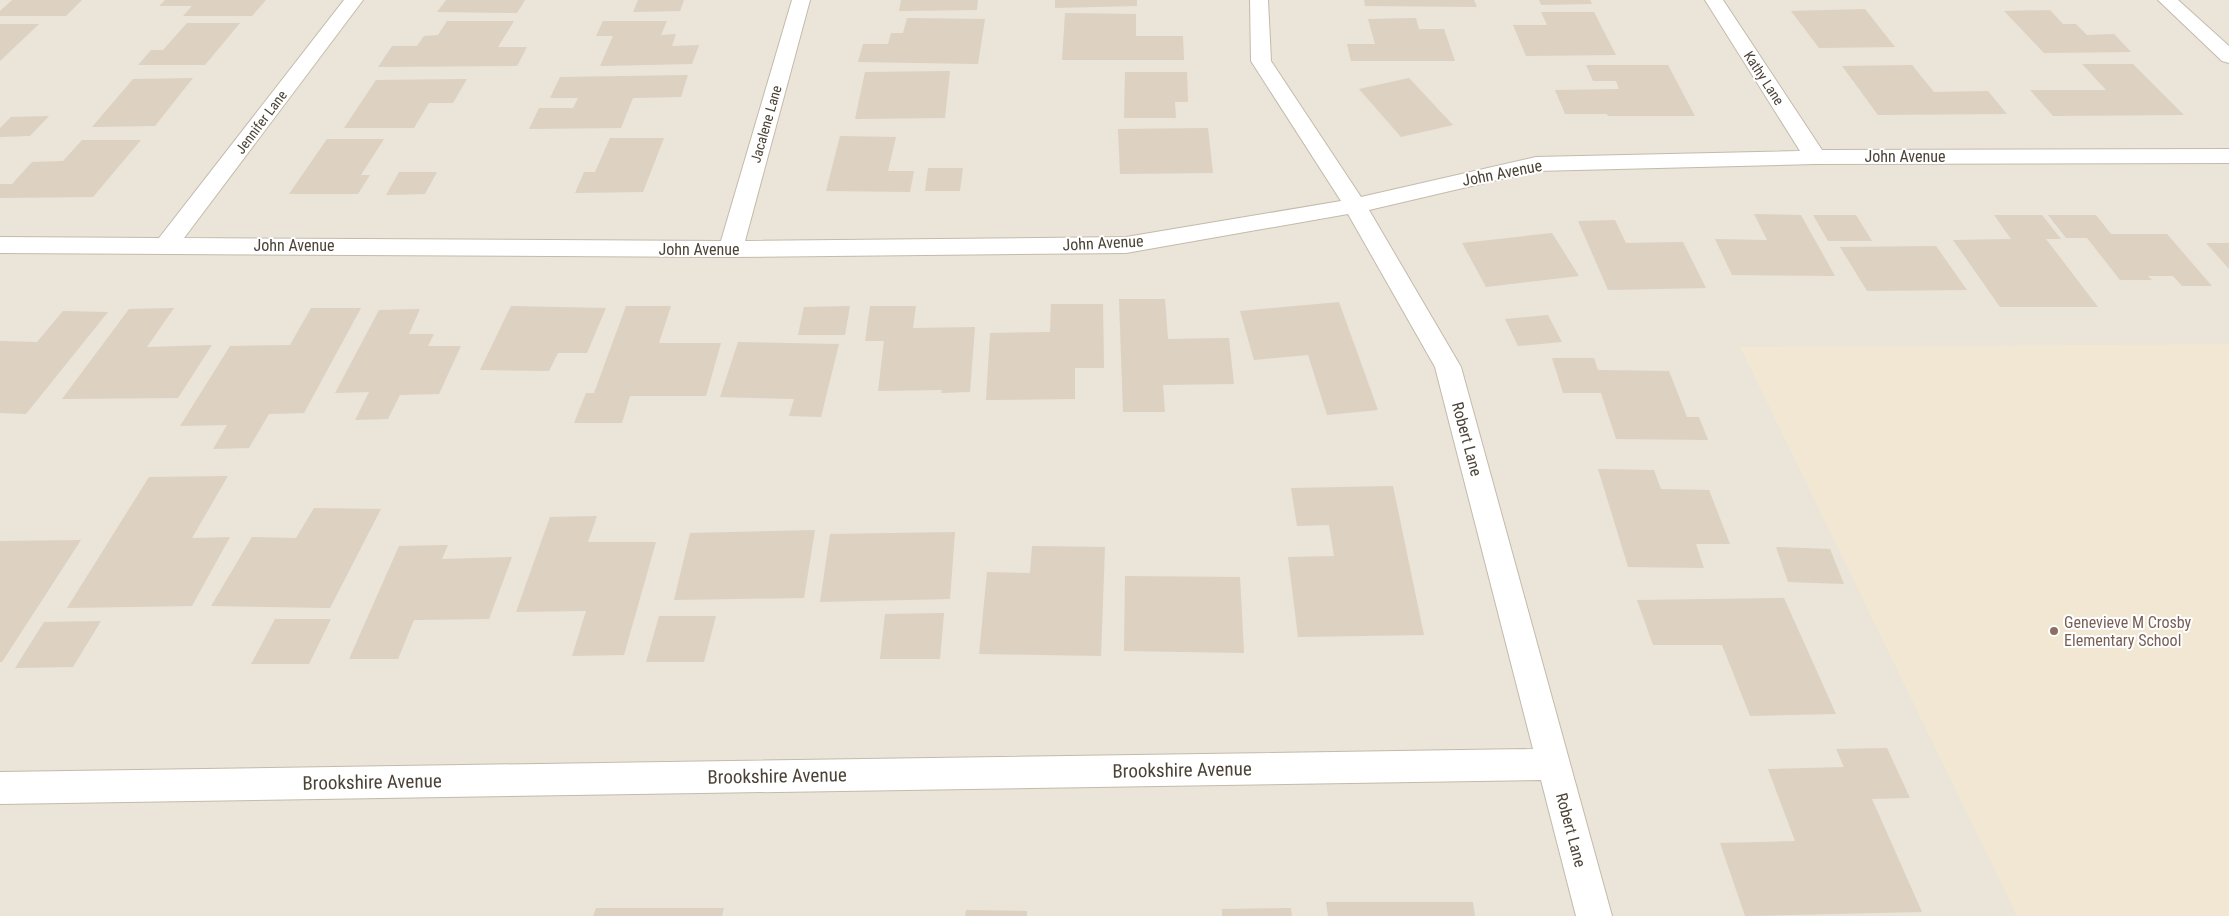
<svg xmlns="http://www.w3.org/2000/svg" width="2229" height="916" font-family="'Roboto Condensed',sans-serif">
<rect width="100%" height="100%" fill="#f7f2ea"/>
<path fill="#ebe4d8" d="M0,0H2229V916H0Z"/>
<path fill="#f1e7d3" d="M2229,344V916H2017L1740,347Z"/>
<path fill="#ddd1c1" d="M12,0H82L66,16H0V11Z
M165,0H266L252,16H183L192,6H159Z
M446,0H525L517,13L437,12Z
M638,0H684L680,11L633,12Z
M901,0H978L977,10L899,11Z
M1055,0H1137V6L1055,8Z
M1364,0H1474L1477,7L1365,6Z
M1539,0H1590L1592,4L1541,5Z
M1865,9L1895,47L1819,48L1791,11Z
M2050,10L2063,24H2076L2087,35L2114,34L2131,52L2044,53L2004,11Z
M1541,12H1594L1616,55L1526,56L1513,25H1547Z
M1065,13L1136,14V36H1183L1184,60H1062Z
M907,18L985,19L978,64L858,62L863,44H888L891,33H903Z
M1416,18L1419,29H1444L1455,61H1351L1347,44H1375L1368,19Z
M447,21H514L498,47H527L517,66L378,67L392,46H417L424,36L438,35Z
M603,21H667L661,35L676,34L672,46L699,45L692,64L600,66L613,36H596Z
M187,23H240L205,65H138L151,50H163Z
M0,24H39L0,61Z
M2082,64H2133L2184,115L2053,116L2030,90H2106Z
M1586,65H1668L1695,116H1608L1607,114H1565L1555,90L1619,89L1616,81H1593Z
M1912,65L1934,92L1988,91L2007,114L1878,115L1842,66Z
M950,71L945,118L855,119L865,72Z
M1125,72H1187L1188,102H1175L1176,118H1124Z
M688,75L681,97L633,98L621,128L529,129L539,108H573L578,98H550L560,77Z
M193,78L155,126L92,127L133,79Z
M1409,78L1453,125L1401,137L1359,89Z
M467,79L453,103H429L414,128H344L376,80Z
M49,116L30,136L0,137V128L11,117Z
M1208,128L1213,173L1120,174L1118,129Z
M840,136L896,137L888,171H914L910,192L826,191Z
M610,138H664L643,192L575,193L584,172H595Z
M327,139H384L361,175H370L358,194H289Z
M82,140H141L93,197L0,198V184H12L32,162L63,161Z
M928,168H963L960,191H925Z
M399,172H437L425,194L386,195Z
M1754,214L1801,215L1835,276L1732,275L1715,239L1767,240Z
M1813,215H1856L1872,241H1828Z
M1994,215H2042L2061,239H2046L2098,307H2000L1953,240L2011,239Z
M2048,215H2096L2111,234H2167L2212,286H2182L2173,276H2148L2152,280H2120L2087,238H2066Z
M1615,220L1626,243L1683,242L1706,288L1608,290L1578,221Z
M1552,233L1579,276L1486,287L1462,243Z
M2206,243H2229V269Z
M1936,246L1967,290L1867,291L1840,247Z
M1119,299H1165L1168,339L1229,338L1234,384L1163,385L1165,412H1123Z
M1339,302L1378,410L1327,415L1308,355L1254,360L1240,311Z
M1051,304H1103L1104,368H1075V399L986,400L990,333L1050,332Z
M511,306L606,308L587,353H558L549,371L480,370Z
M626,306H671L659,343H721L706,396H630L622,423H574L586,393H594Z
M850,306L845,335H798L804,307Z
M870,306H916L913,328L975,327L970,392L941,393L942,390L878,391L884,341H865Z
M174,308L147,347L212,345L178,398L62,399L129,309Z
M311,308H361L304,413L269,414L249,448L213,449L227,425L180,426L230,346L290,345Z
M420,309L409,334H434L428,346H461L439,394L400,395L388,419L355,420L369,392L335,393L379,310Z
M63,311L108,312L26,414L0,413V341L37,342Z
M1548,315L1562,342L1518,346L1505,319Z
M738,342L839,344L821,417L789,416L794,399L720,397Z
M1552,358H1594L1598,370L1669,371L1687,417H1699L1708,440L1616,439L1601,393H1563Z
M1598,469L1654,470L1661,489L1709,490L1730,544H1696L1704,568L1628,567Z
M228,476L192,538L230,537L192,606L67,608L149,477Z
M1393,486L1424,635L1298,637L1288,557L1334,556L1329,525L1297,526L1291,488Z
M314,508L381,509L330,608L211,606L252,537L296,538Z
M597,516L588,542H656L624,655L572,656L586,611L516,612L550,517Z
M815,530L804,598L674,600L690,533Z
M955,532L950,599L820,602L830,534Z
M81,540L2,662H0V541Z
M448,545L442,559L512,557L489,619L414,620L398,659H349L399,546Z
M1032,546L1105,547L1101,656L979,654L987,572L1030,573Z
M1776,547L1830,549L1844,584L1788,582Z
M1125,576L1240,577L1244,653L1124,651Z
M1784,598L1836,714L1750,716L1722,645H1653L1637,600Z
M944,613L940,659H880L885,614Z
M659,616H716L704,662H646Z
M275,619H331L309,664H251Z
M101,621L73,667L15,668L44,622Z
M1887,748L1910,798L1872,799L1922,912L1745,916L1720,843L1795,841L1768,769L1844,767L1836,749Z
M1326,902H1473L1475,916H1328Z
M596,908H724L722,916H593Z
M1291,908L1292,916H1222V909Z
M966,910L1027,911V916H965Z"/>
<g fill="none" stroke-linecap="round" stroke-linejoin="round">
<defs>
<path id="street" d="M344,0H363L184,238L721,241L792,0H810L745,241L1126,237L1341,201L1251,61L1250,0H1268L1271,61L1361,197L1536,157L1800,151L1705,0H1723L1822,150L2229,149V163L1815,164L1536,171L1369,210L1461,367L1612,916H1576L1541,780L0,804V772L1533,749L1435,367L1348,214L1126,253L731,257L0,253V237L159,238Z
M2158,0H2178L2229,46V63L2222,61Z"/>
</defs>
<use href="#street" stroke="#c4baab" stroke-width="2"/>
<use href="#street" fill="#fff" fill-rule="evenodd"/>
</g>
<circle fill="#8d6e63" stroke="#fff" stroke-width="2" cx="2054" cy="631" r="5"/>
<g text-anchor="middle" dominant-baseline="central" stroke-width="4" stroke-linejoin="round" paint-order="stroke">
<g font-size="14" fill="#4c4337" stroke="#fff">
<text transform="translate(1764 78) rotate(57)">Kathy Lane</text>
<text transform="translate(261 122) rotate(-53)">Jennifer Lane</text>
<text transform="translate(766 124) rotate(-74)">Jacalene Lane</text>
</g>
<g font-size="16" fill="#4c4337" stroke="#fff">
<text x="1905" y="156">John Avenue</text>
<text transform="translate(1502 173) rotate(-11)">John Avenue</text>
<text transform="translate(1103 243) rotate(-3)">John Avenue</text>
<text x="294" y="245">John Avenue</text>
<text x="699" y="249">John Avenue</text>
<text transform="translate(1467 439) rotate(75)">Robert Lane</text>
<text transform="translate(1571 830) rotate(75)">Robert Lane</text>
</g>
<g font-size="16" fill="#785e54" stroke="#fff" text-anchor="start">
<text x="2064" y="622">Genevieve M Crosby<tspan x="2064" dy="18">Elementary School</tspan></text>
</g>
<g font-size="19" fill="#4c4337" stroke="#fff">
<text transform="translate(1182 770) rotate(-1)">Brookshire Avenue</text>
<text transform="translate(777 776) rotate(-1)">Brookshire Avenue</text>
<text transform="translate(372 782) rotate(-1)">Brookshire Avenue</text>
</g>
</g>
</svg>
